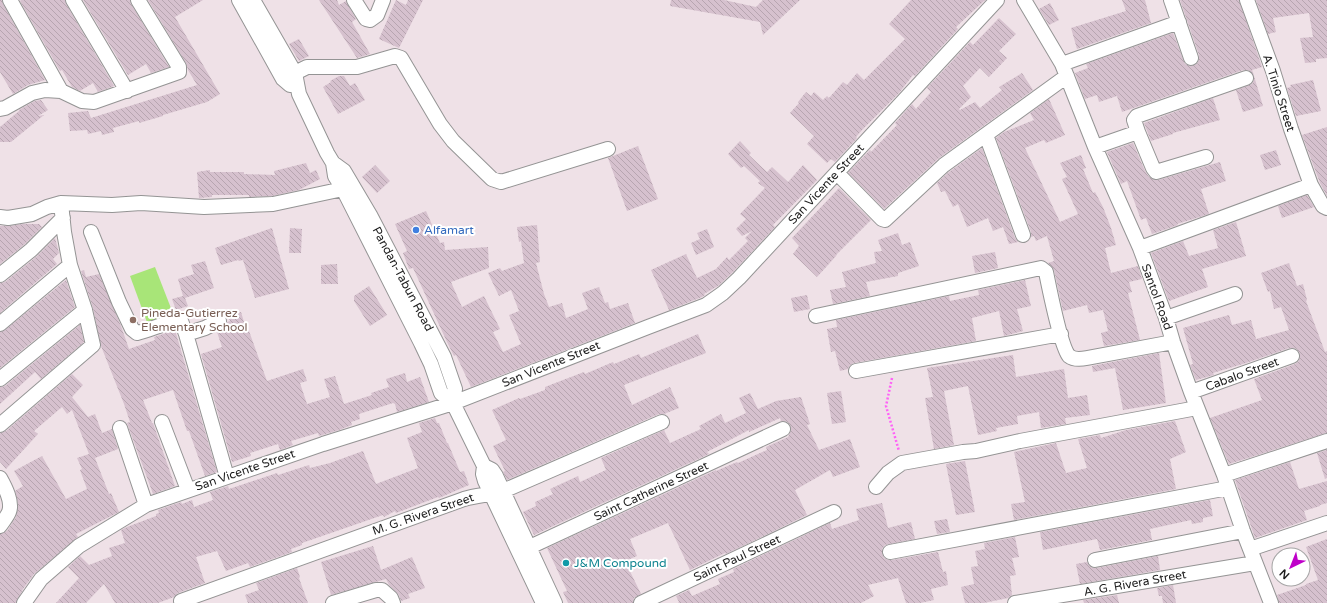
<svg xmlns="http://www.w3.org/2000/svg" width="1327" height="603" font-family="'Varela Round',sans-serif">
<defs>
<pattern id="building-back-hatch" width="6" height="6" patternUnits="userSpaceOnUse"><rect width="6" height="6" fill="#d6c1ce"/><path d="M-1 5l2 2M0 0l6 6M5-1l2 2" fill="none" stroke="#b7a5b0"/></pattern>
</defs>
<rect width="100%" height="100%" fill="#efe1e7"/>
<path fill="#a8e578" d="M155,267L174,316L148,325L130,276Z"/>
<path fill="url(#building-back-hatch)" d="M0,0H2L3,4L45,80L28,85L13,94L0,72Z
M21,0H65L66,4L114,86L98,92L93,83L80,91L72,87L62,70L60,71L20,1Z
M83,0H130L131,4L169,67L151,73L146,64L128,75Z
M148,0H203L175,17L220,94L207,102L163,115V116L139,123V121L113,128L114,132L102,135L101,131L88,134L87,130L70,131L68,113L88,111L91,118L197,85L188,70L186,63Z
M319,0H337L339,5L346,1L356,19L352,22L370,54L357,58Z
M396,0L406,5L408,0H423L399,48L379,39Z
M671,0H724L756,7L763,0H800L763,35L760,22L670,6Z
M911,0H985L956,27L958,29L957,30L915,76L913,75L899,93L863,129L856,137L857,138L835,162L831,159L827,163L807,144L814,136L790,113L799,103L798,102L806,92L811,96L814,92L823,100L827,96L829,98L843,82L847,85L857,73L864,80L905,39L889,24Z
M1122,0H1145L1151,23L1077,49L1071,28L1126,11Z
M1180,0H1239L1262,67L1252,70L1254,75L1248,70H1243L1122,112L1117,96L1099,102L1097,95L1085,99L1075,73L1088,68L1086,64L1173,33L1185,64L1190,66L1197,64L1199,60V55Z
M1256,0H1327V58L1316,59V62L1305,63L1300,38L1313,37L1309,13L1273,18L1276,32L1268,34Z
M1050,3L1059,20L1049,25L1039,9Z
M999,18L1016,34L999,51L1007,58L989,77L980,68L963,86L971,97L959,109L960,110L975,102L980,108L1002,90L999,87L1022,73L1033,90L939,158L884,209L848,173L870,150L871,152L897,125L895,123L912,104L916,109L931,92L927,88L970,42L973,45Z
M299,39L309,56L299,61L289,44Z
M339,76H344L350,86L355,83L365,100L338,114L323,87L331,82L330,81Z
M1254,76L1263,106L1243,112L1236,90L1252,84L1254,80Z
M1313,80L1321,111L1296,116L1287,88L1291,87L1290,85Z
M1213,98L1220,120L1173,133V134L1151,141L1144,123Z
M1049,99L1065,135L1046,143L1044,140L1025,148L1060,222L1078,214L1062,179L1067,177L1060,163L1081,155L1086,168L1083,169L1093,193L1095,192L1103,207L1111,228L1116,245L1105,248L1111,273L1138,266L1142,279L1129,282L1132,292L1128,293L1140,340L1104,346L1101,333L1108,331L1103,310L1089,313L1087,305L1063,311L1054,270L1048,263L1054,261L1047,236L1036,241L1034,236L1031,237V232L996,138L1004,132L1034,120L1030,113Z
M41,100L48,110L38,116L44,115L11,142H0V127L19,111V110L35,101Z
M1327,127V196L1320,183L1302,135Z
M740,141L751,153L749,155L767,172L772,167L788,182L803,165L817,180L773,225L775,227L733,272L718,286L704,294L705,295L702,297L669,310L651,270L686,254L697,278L716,269L727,257L729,260L748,241L745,238L752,231L742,236L736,229L746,219L740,214L765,188L758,183L760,181L744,166L741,168L728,154Z
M1133,143L1145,171L1149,177L1154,180H1158L1220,162L1226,181L1201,189L1209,214L1177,224L1178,225L1152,234L1146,218L1141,220L1127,181L1121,184L1107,152Z
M638,146L658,199L627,211L608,158Z
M982,148L1015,238L1018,242L1009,244L1003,227L993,231L988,218L967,227L958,204L953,207L945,191L941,192L937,183L949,172Z
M1276,150L1281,165L1265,170L1260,155Z
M306,163L310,173L316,170L320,179L299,190L272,196L249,197V195H212V197L199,198L197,172L210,170V172H244V174L275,175L274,171Z
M375,165L390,181L377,193L362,177Z
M839,188L871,220L835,256L837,255L817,277L793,254L799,246L792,238Z
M1307,195L1314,207L1282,218L1278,206Z
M426,211L440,243L444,242L445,250L488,247L489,268L451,282L462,307L484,296L500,329L493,332L503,352L521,344L509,315L519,311L511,290L499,296L488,273L500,268L502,271L524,263L521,241L519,242L517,227L537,225L540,262L536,263L544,294L549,307L562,303L566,318L588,309L582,293L599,287L605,303L608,302L610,309L628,303L635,323L471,387L456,355L454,356L447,342L413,268L409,269L403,253L407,251L395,224Z
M1236,222L1246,256L1202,269L1208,287L1169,301L1151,253L1183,241L1189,256L1218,248L1213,230Z
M23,224H39L42,227L25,244L0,264V226H9Z
M272,228L289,289L255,298L243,260L239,261L238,260L221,265L215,248Z
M290,228L302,229L301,253H289Z
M707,229L714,247L696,255L691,243L700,239L697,233Z
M898,233L902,245L910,242L919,266L898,273V276L866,282L870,296L833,304L830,290L846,287L842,272L876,263L874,252L882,251L878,240Z
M55,238L59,253L53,259L57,264L0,313V283L5,282L36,257Z
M995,252L998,268L975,273L972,256Z
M205,261L214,288L185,298L188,306L176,310L172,299L183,296L178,279L194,274L191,265Z
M1289,263L1297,286L1303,284L1307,300L1306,301L1325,352L1327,351V433L1229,464L1210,418L1262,400L1254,379L1295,364L1299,361L1300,354L1297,349L1293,348H1289L1246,363L1213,373L1214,375L1196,380L1190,365L1193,364L1183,328L1229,315L1232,325L1251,320L1256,339L1289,330L1281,307L1274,309L1270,291L1268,292L1261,273Z
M337,264L338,284H321V265Z
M84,270L86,277L99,274L121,326L129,349L155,340L154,337L175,330L217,472L205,476L189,431H187L173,390L143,400L152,423H153L175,486L153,494L127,423L130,422L124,404L101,346L93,308L81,271Z
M66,280L75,307L0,368V332L5,330Z
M1025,280L1031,306L1017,309L1023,331L1004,336L999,311L972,318L976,341L854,363L850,365L848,369L840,371L835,351L831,352L827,329L837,327L836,320L949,296L950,301L979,295L978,290Z
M369,286L387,315L370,326L354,301V296Z
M807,295L810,309L794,312L791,298Z
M241,312L247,332L249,331L267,381L303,369L307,381L300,383L307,404L330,397L324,379L335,376L344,404L372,395L371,393L389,387L386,379L405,373L407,382L420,377L429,402L397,412L395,404L393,403L359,414L360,419L351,422L352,425L339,430L319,436L318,433L291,441L293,445L280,450L278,444L250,453L251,456L232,462L201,354L222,347L217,332L223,328L227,322L230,321L228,316Z
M80,325L84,342L41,379L35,372L0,404V387L5,386Z
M698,334L706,353L624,385L632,405L670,387L679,408L664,414H659L507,480L503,472L505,471L493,446L506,440L492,410L519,398L520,399L545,390V387L563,380L584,372L585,374L613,362L614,364L639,354L641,358Z
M1159,353L1166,403L1123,410L1115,368L1093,372L1092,366Z
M1013,355L1016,377L1064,369L1068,398L1087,395L1090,415L1065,418L1066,424L1041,428L1039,412L1017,416L1018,424L996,428L997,431L978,435L968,386L944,391L954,445L934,449L925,398L933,397L927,368Z
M72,374L83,385L72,397L88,417L95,414L102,433L112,429L118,449L95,458L109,494L111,493L119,512L76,534L78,537L34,574L23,589L16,603H0V534L7,531L16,517L18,504L15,491L23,486L14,471L42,456L66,499L87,489L80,470L82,469L77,458L89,454L72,410L67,414L62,407L34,431L38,434L6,469L0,462V433L6,431Z
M841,391L846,422L832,424L827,393Z
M750,393L758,409L776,401L801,397L810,424L807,425L819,450L850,439L860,467L833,477L830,470L795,490L807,515L726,554L725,553L690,570L668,523L630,539L637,556L625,561L641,594L634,598L633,603H568L563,592L567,591L547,548L716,470V471L737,462L738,463L767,450L766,447L788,437L791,430L790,425L788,422L781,421L780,418L749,432V430L707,452L709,454L534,535L523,512L536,506L535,502L553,494L550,489L578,476L580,482L606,470L601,458L664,430L670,443L701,429L699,426L721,414L725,423L746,413L739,398Z
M435,418L437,423H439L447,443H448L460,472L464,471L469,485L439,498L438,497L396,513L395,511L384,517L383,515L302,543V545L291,549L292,552L250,567L248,563L226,571L217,551L196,557L205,583L178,593L174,597L158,603H115L104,584L86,603H56L79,578L68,567L80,556L89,565L112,556L109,548L125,543L121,530L127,527L156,516V514L159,513L158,510L181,502L182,504L192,500L194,507L213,500L210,492L228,486L229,489L277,473L278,475L309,465L310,468L330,463L363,451L376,484L418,468L407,438L422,432L419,423Z
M1175,421L1186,452L1170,459L1176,489L1014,520L1011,504L1025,502L1014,452L1056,443L1066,473L1087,468L1078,439L1100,435L1101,438L1126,430Z
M1327,450V478L1325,479L1317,453Z
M965,461L975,512L956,515L946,464Z
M1290,462L1299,489L1327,481V503L1320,505V506L1304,511L1307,520L1255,538L1235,480Z
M1210,500L1213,516L1203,518V522L1192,524L1191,520L1150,529L1152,540L1100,550L1097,539L1043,550L1040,532Z
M882,503L888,528L911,522L915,539L885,545L882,549V553L884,558L888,560H892L938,552L943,572L946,571L948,585L931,589L934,600L920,603H906L898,578L868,585L874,596L861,603H678L679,602L676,596L689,590L692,596L720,584L718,579L734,572L733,569L830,523L832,529L859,520L856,509Z
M947,519L950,532L937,534L934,521Z
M1015,537L1019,557L1012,558L1016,575L1010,576L1012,595L1008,598L984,603H965L961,587L974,584L971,567L978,566L975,551L985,549L984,543Z
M1327,539V603H1279L1277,595L1306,585V584L1318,580L1306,547Z
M373,546L381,570L412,557L425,588L408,594L410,598L401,601L399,595L389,585L386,579L331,595L321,562Z
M1158,556L1160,570L1080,584L1076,564L1087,562L1092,568H1097Z
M297,568L300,577L299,578L308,603H248L245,595L259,590L256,583Z
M1173,585L1176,603H1163L1162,596H1159L1157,588Z
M1117,595L1119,603H1084L1083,600Z"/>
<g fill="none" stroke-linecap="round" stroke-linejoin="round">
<defs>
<path id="minor" d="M10,0L61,91
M73,0L127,91
M239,0L283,79L290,85
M253,0L295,73L299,94L327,153L333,163L344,171L370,215L444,357L455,389L453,403
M354,0L366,19L370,20L377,15L383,0
M1024,0L1062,64L1095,147L1140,248L1166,318L1173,342L1191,392L1224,475L1243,531L1271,603
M1171,0L1191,58
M1247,0L1273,71L1291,129L1311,185L1323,206L1327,208
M1062,64L1179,22
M283,79L307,67H357L395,56L401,58L440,124L453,141L492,179L501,182L608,149
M0,109L5,108L32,93L45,90L61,91L82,101L94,102L179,72V67L138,0
M1138,132L1153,168L1156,172L1206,157
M986,135L1023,235
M1095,147L1138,132L1134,120L1137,116L1246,78
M333,163L335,176L343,189L421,343L431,364L441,393L453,403L484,466L483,474L485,481L543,603
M837,173L882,219L885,220L944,165L1067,76
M0,217L8,218L32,214L47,207L61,203L112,205L141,203L204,207L273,204L343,189L350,186
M91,232L119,302L132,329L137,333C149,331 172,319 181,321L186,334L227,477
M1140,248L1311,185
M0,275L31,250L63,218
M816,316L1041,268L1046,272C1049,287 1061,347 1069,356C1074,360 1082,359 1087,358L1173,342
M1166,318L1235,294
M0,324L70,265
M186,334L205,328L219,321
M856,371L1061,334
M0,379L85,310
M1191,392L1292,356
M162,422L188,490
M0,425L93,345L85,310L70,265L64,232L61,203
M120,428L146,505
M484,466L492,470L496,476L555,603
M1224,475L1327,441
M0,478C5,487 13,502 9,512C7,517 3,521 0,526
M876,487L888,473L902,463L963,452L976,451L1020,441L1197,408
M1250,549L1327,523
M519,552L783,429
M890,552L1228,488
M1095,560L1243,531
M181,601L464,499C477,495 490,495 503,491L662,422
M24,603L41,579L79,546L146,505L323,444L453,403L648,327L706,305L723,293L739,278L997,0
M333,603L376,590H382L391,598L393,603
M641,603L834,512
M1015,603L1255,563"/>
</defs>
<use href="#minor" stroke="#949494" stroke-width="16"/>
<path stroke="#ff62f7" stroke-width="2.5" stroke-dasharray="2 2" stroke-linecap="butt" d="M892,378L886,406L899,451"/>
<use href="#minor" stroke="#fff" stroke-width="14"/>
</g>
<circle fill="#3f7fe0" stroke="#fff" stroke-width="1.5" cx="416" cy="230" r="4"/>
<circle fill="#8d6e63" stroke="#fff" stroke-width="1.5" cx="133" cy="320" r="4"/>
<circle fill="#0f9aa8" stroke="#fff" stroke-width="1.5" cx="566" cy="563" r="4"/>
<g text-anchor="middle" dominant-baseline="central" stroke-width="4" stroke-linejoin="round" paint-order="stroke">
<g font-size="12" fill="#1d1d1d" stroke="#fff">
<text transform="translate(1279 93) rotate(72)">A. Tinio Street</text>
<text transform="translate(826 184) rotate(-47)">San Vicente Street</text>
<text transform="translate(403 279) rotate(62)">Pandan-Tabun Road</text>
<text transform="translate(1157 297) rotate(70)">Santol Road</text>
<text transform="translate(551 364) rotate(-22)">San Vicente Street</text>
<text transform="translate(1242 374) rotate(-20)">Cabalo Street</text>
<text transform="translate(245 470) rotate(-19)">San Vicente Street</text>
<text transform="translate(651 491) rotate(-25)">Saint Catherine Street</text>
<text transform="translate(423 514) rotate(-19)">M. G. Rivera Street</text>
<text transform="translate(737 558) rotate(-25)">Saint Paul Street</text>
<text transform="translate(1135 583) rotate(-10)">A. G. Rivera Street</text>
</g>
<g font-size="12" fill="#366cbe" stroke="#fff" text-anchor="start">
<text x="424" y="230">Alfamart</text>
</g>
<g font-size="12" fill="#785e54" stroke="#fff" text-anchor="start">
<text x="141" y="313">Pineda-Gutierrez<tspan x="141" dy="14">Elementary School</tspan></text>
</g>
<g font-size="12" fill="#0d838f" stroke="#fff" text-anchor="start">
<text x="574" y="563">J&amp;M Compound</text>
</g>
</g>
<g transform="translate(1291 567) rotate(223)"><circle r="19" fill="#ffffff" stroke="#a5a5a5"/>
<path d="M0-3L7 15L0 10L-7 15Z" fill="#bf00c9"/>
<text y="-6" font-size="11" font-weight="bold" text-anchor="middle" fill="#1d1d1d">N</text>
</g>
</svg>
